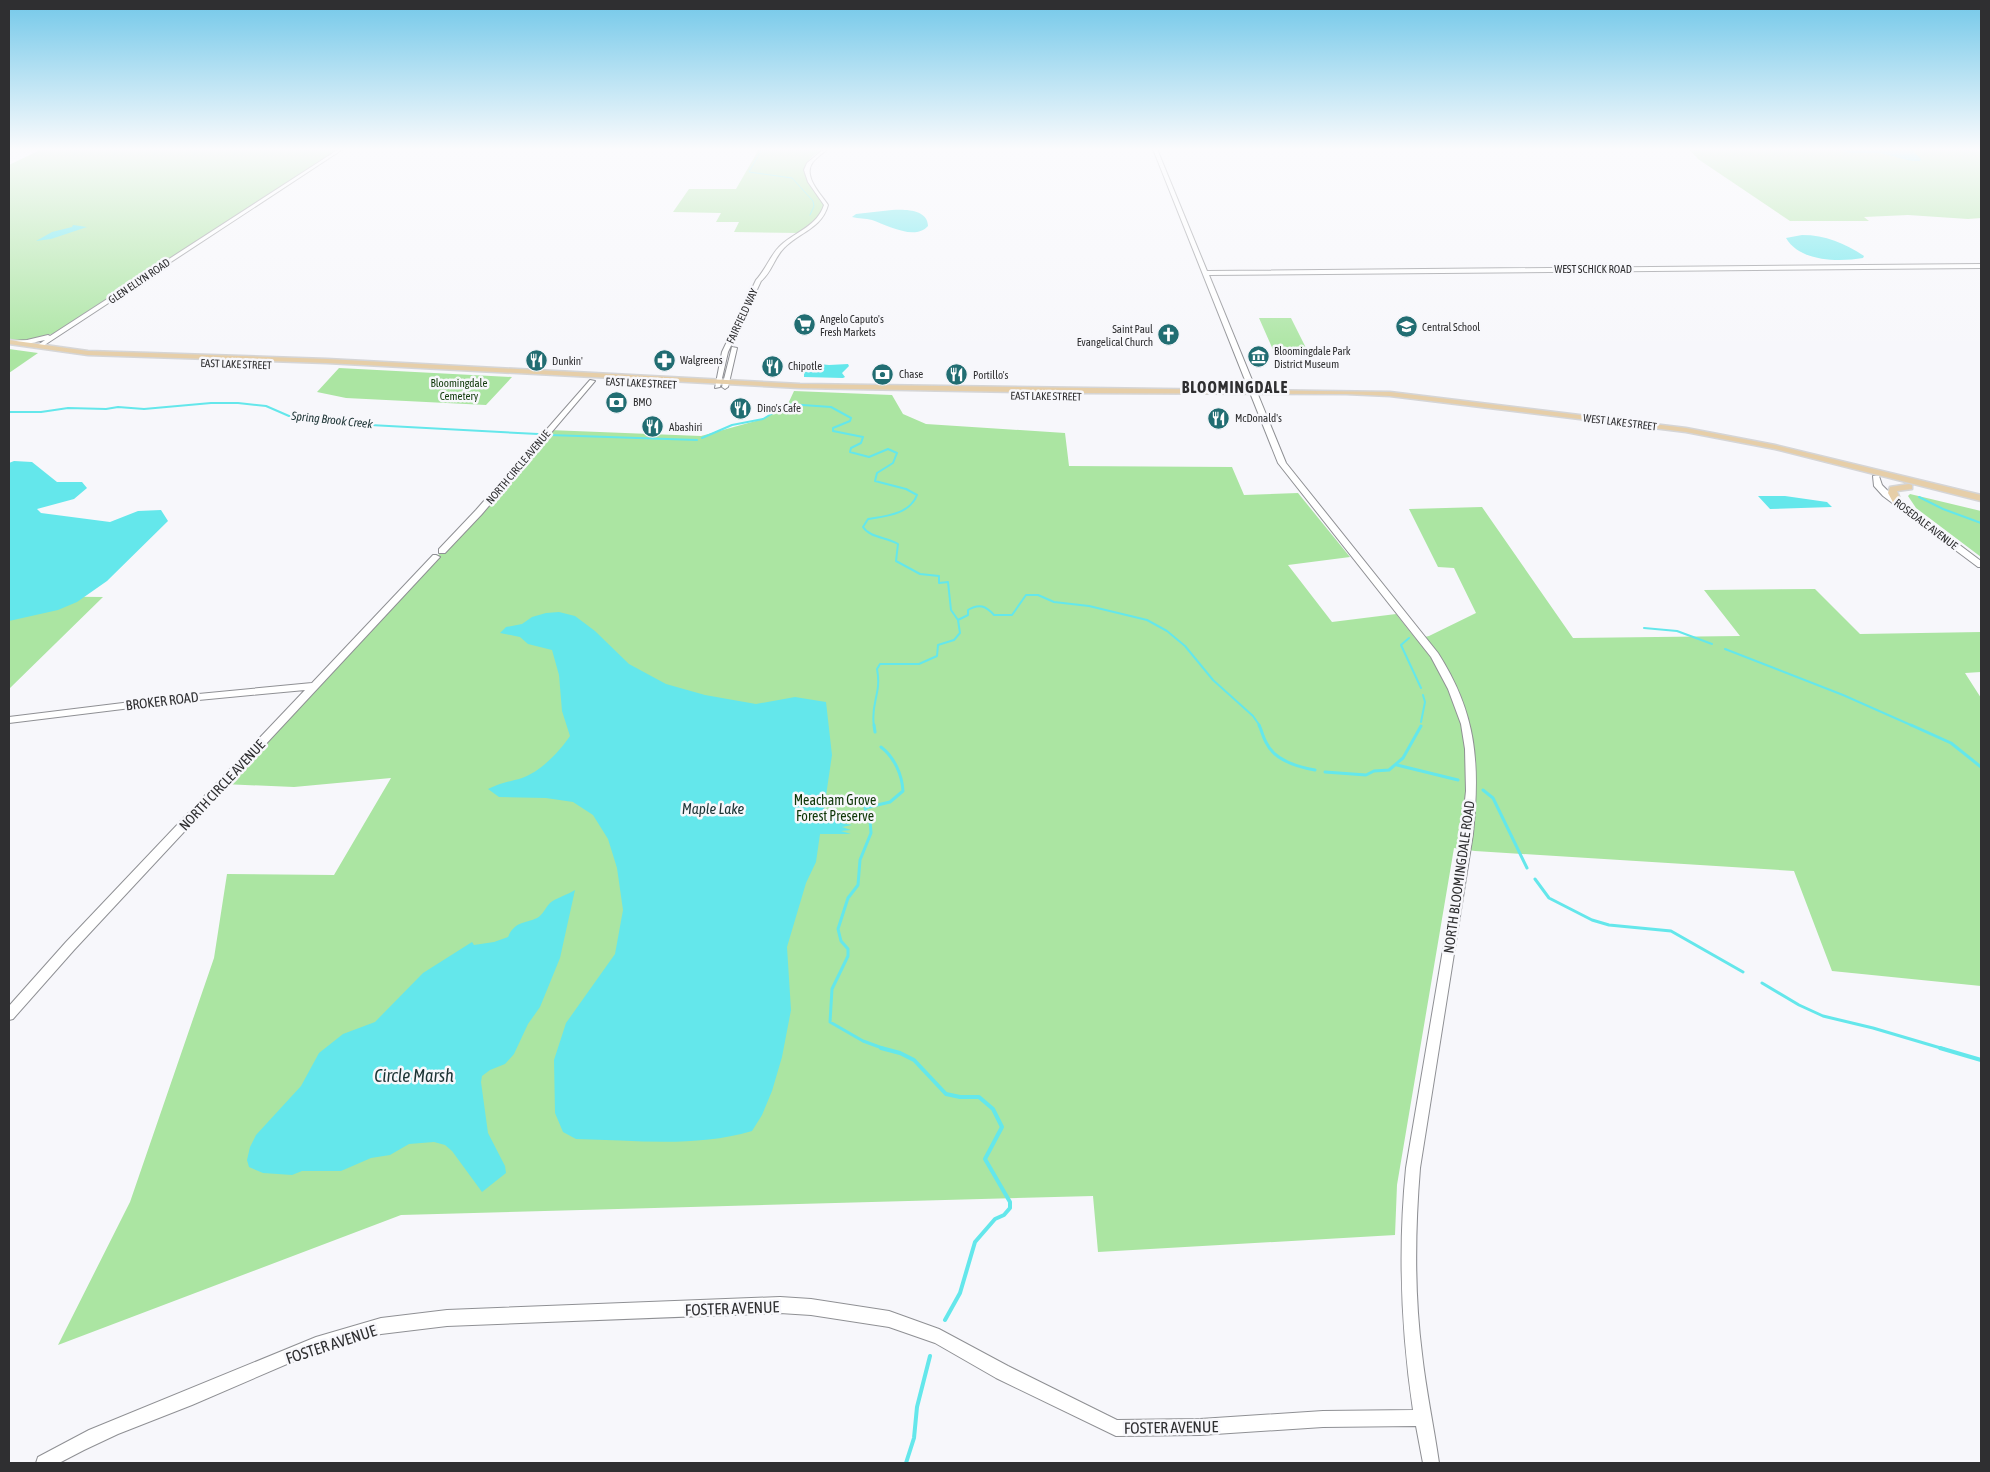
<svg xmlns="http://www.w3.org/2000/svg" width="1990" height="1472" font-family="'Asap Condensed',sans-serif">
<rect width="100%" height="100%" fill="#f7f7fb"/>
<path fill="#abe5a2" d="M42,149H339L55,333L27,341H9V165Z
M759,149H825C788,166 812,183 825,205L823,214L800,233L734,232L739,222H716L721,213L673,212L689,189H736Z
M1689,149H1981V218L1968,219L1908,215L1864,217L1869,221H1790L1698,159Z
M1259,318H1291L1308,352H1274Z
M9,349L38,353L9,373Z
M339,368L512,377L486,405L346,398L317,392Z
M794,391L892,395L903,414L926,424L1065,433L1069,466L1232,467L1244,495L1298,493L1350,557L1288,565L1332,622L1396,614L1416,639L1429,636L1476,613L1454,568L1438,567L1409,509L1482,507L1573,638L1740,636L1704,590L1815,589L1860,634L1981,632V672L1965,673L1981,698V986L1832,971L1794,871L1475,851L1454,848L1397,1185L1395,1235L1098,1252L1093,1196L401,1215L58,1345L130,1202L214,958L227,874L334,875L391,778L294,787L223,784L479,512L549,430L701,436L763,419L788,404Z
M1910,494L1981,511V557L1916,508L1908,496Z
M9,596L103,597L9,689Z"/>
<path fill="#64e7eb" d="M1839,149H1916L1914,152L1921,159L1920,161C1905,162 1892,154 1877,153C1864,152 1850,156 1839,149Z
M892,210C904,209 928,209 928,226C915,241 887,225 872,220C865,218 859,219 852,217L856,214Z
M73,225L87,227L51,239L36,241L52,232L72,227Z
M1802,235C1826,235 1844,243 1864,256L1863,258C1839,262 1800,262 1786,238Z
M808,363L829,365L848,364L849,366L842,373L845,377L843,378L804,377V372H800L801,367Z
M14,461L32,462L57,482H82L87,488L74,499L37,509L41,513L110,522L138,511L161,510L168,521L107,581L77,602L58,610L9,621V463Z
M1758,496H1785L1827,502L1832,507L1770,509Z
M559,612L575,616L595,631L629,664L666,684L705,695L756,704L795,697L826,702L832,755L823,816L854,817L843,819L853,821L842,823L852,825L842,827L851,830L841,831L851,834H820L816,862L806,883L787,947L791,1010L782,1057L772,1091L762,1115L752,1131C694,1148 636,1140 576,1139L563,1132L555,1113L554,1060L566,1023L615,954L623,910L617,868L608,839L593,815L573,802L546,798L499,797L488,789C502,782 509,782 522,778C540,772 560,751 570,736L562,711L559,675L552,650L528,644L520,637L500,633L506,627L522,624L532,617L546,613Z
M575,890L560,958L540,1007L528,1024L514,1054L505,1064L490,1070L482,1076L481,1082L488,1133L505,1166L506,1173L482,1192L452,1151L445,1145L434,1142L409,1144L390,1155L371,1158L341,1171H302L292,1175L263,1173L249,1167L247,1160L250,1147L256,1135L301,1086L319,1053L343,1034L375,1022L423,973L472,942L474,945L494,942L508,937C515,921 524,924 537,918C543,915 545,908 550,903C554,899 569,894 575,890Z"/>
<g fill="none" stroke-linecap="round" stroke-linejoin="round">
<path stroke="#64e7eb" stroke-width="1" d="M762,149L749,172L792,178L813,201L814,206L810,215
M811,150L813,149"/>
<path stroke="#64e7eb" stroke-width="2" d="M9,412H41L68,408L106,409L118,407L144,409L211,403H238L266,406L289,416H304L333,423L538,434
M549,435L697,440
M702,438L732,425L763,419L788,404L831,407L851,418L850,421L833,428V431L863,437L861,443L851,448L850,452L869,457L888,449L897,453L893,463L877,473L875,481L906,489L917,495C910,514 886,516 868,519L863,527C870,538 887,537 898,544L896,561L920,574L939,576V583L948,582L951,610L958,620L960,633L954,640L938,645L937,656L919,664H880L877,669C882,694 870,703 874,726
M1919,497L1943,509L1981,523
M958,620L968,615V610C979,603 986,606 994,615H1012L1026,595H1038L1054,602L1089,606L1147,620L1167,631L1185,646L1213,680L1253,716L1260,726
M1644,628L1677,631L1712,644
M1409,638L1401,645L1421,688
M1725,649L1843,695L1913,726
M1421,722L1425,702L1423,695"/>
<path stroke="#64e7eb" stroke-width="3" d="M874,725L875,732
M1259,725C1262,731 1263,738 1267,744C1275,760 1298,767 1315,770
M1911,725L1951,743L1981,767
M881,747C894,757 902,774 903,791L890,802L865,808L870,820L871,833L860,860L858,885L848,898L838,929L841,941L848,949V956L832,989L830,1022L863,1041L885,1049
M1397,765L1458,780
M1325,772L1366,775L1374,771L1389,770L1403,758L1421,726
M1483,790L1493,798L1527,868
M1535,879L1549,898L1592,920L1609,925L1671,931L1743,972
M1762,983L1799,1005L1823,1016L1873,1028L1944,1049"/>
<path stroke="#64e7eb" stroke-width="4" d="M881,1048L900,1053L914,1060L946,1094L960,1097H979L993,1109L1002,1127L985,1159L1010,1202V1208L1004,1215L995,1219L975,1242L960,1293L945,1320
M1940,1048L1981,1060
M906,1463L914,1438L917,1407L930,1356"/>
<defs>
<path id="secondary" d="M339,149H343L40,348L35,347L45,340L27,344H9V342L11,341L27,340L48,335L50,336Z
M824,149H828C823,153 817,157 813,162C802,176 821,194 828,205C822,228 800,232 784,248C774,258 772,272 761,281L728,352L720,387L715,388L722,352L756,280C766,269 771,254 781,245C797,231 817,226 824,205L808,182L804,170L807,163Z
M1153,149H1157L1207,271L1981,264V268L1209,275L1286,463L1438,653C1477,714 1480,763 1473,834L1420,1168C1415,1230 1414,1292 1422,1354C1426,1391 1434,1427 1439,1463H1423L1416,1426L1323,1427L1200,1435L1116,1436L996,1378L935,1343L889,1327L811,1315L780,1313L447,1326L381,1334L338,1345L294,1361L192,1405L118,1434L84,1450L59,1463H36L38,1457L89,1430L316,1337L381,1318L447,1310L780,1297L811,1299L889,1311L939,1329L1008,1366L1117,1420L1200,1419L1323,1411L1413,1410C1401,1329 1398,1249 1406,1168L1459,855L1466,791L1465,749L1461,724L1448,689L1431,657L1278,463Z
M732,347L737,348L728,387L725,389L722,387Z
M590,380L595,381L482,514L445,553H439V549L476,510Z
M1873,476H1879L1882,485L1889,492L1981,561V567H1978L1883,496L1874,486Z
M433,555H436L440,557L74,950L13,1019L9,1020V1006L66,942L305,690L188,701L9,723V717L188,695L312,683Z"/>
<path id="primary" d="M9,340L88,351L327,359L800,384L1390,392L1686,428L1775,445L1981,495V501L1775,449L1686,432L1390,396L1346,394L1076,393L800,388L327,363L88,355L9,344Z
M1909,484L1912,485V489L1897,491L1901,502L1900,504H1894L1888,493L1890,487Z"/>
</defs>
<use href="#secondary" stroke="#8f9094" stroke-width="2"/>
<use href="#primary" stroke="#d5d5d6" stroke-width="3"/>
<use href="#secondary" fill="#fff" fill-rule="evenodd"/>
<use href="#primary" fill="#e6cea8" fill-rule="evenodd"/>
</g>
<linearGradient id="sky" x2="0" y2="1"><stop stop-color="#73c8e9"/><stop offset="0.42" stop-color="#fbfbfd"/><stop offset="1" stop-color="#fbfbfd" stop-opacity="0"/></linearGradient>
<rect width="1990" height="355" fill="url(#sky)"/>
<defs>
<symbol id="supermarket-disc" viewBox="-11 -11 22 22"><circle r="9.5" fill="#216d72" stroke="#f7f7fb"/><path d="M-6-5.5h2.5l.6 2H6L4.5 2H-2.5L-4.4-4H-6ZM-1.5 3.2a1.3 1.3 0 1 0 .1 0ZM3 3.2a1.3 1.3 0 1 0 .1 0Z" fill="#fff"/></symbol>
<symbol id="school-disc" viewBox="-11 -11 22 22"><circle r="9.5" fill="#216d72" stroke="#f7f7fb"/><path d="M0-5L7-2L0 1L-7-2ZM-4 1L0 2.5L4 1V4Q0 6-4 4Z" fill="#fff"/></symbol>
<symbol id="church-disc" viewBox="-11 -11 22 22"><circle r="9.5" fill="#216d72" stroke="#f7f7fb"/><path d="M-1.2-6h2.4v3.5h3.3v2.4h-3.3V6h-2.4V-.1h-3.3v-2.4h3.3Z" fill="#fff"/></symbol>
<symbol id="museum-disc" viewBox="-11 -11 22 22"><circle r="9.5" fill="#216d72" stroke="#f7f7fb"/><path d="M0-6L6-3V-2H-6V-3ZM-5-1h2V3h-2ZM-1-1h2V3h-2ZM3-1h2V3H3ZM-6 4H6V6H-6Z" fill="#fff"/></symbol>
<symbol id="pharmacy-disc" viewBox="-11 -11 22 22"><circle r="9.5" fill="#216d72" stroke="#f7f7fb"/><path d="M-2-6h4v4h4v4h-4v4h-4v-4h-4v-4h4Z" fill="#fff"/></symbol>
<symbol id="restaurant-disc" viewBox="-11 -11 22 22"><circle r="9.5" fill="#216d72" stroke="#f7f7fb"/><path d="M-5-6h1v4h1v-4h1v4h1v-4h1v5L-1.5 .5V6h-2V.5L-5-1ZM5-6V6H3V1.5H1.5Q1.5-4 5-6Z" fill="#fff"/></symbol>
<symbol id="bank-disc" viewBox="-11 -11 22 22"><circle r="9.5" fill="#216d72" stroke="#f7f7fb"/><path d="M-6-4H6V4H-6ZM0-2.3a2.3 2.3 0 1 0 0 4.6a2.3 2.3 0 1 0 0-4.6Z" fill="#fff"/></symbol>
</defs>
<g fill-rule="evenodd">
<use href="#supermarket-disc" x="792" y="312" width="25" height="25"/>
<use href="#school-disc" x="1394" y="314" width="25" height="25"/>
<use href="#church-disc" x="1156" y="322" width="25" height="25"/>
<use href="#museum-disc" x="1246" y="344" width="25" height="25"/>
<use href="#pharmacy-disc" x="652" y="348" width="25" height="25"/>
<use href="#restaurant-disc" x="524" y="348" width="25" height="25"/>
<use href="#restaurant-disc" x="760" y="354" width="25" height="25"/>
<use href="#bank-disc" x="870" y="362" width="25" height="25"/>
<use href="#restaurant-disc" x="944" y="362" width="25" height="25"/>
<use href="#bank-disc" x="604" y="390" width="25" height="25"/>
<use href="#restaurant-disc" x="728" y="396" width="25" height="25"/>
<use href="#restaurant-disc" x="1206" y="406" width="25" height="25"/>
<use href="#restaurant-disc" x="640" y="414" width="25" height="25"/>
</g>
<g text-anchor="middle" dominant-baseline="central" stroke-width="5" stroke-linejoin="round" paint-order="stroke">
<g font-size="11" fill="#2f2f31" stroke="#f7f7fb">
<text x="1593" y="269">WEST SCHICK ROAD</text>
<text transform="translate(139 281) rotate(-34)">GLEN ELLYN ROAD</text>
<text transform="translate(742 316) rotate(-65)">FAIRFIELD WAY</text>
<text transform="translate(236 364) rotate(2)">EAST LAKE STREET</text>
<text transform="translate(641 383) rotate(3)">EAST LAKE STREET</text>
<text transform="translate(1046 396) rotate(1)">EAST LAKE STREET</text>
<text transform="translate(1620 422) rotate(7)">WEST LAKE STREET</text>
<text transform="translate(518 467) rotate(-50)">NORTH CIRCLE AVENUE</text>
<text transform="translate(1926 524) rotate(37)">ROSEDALE AVENUE</text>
</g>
<g font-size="11" fill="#2f2f31" stroke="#f7f7fb" text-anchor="start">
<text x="820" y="319">Angelo Caputo's<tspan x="820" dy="13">Fresh Markets</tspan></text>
<text x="1422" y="327">Central School</text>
<text x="1153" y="329" text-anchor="end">Saint Paul<tspan x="1153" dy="13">Evangelical Church</tspan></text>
<text x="1274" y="351">Bloomingdale Park<tspan x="1274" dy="13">District Museum</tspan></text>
<text x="680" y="360">Walgreens</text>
<text x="552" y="361">Dunkin'</text>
<text x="788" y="366">Chipotle</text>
<text x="899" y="374">Chase</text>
<text x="973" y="375">Portillo's</text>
<text x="633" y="402">BMO</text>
<text x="757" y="408">Dino's Cafe</text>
<text x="1235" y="418">McDonald's</text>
<text x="669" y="427">Abashiri</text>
</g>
<g font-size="11" fill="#0f3708" stroke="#f7f7fb">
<text x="459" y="383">Bloomingdale<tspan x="459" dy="13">Cemetery</tspan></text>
</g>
<g font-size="12" font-style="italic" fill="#1c3334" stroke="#f7f7fb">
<text transform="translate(332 420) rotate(6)">Spring Brook Creek</text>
</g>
<g font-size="14" fill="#2f2f31" stroke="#f7f7fb">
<text transform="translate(162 701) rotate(-7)">BROKER ROAD</text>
<text transform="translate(222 785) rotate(-47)">NORTH CIRCLE AVENUE</text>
<text transform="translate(1459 877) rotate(-82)">NORTH BLOOMINGDALE ROAD</text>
</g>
<g font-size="14" fill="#0f3708" stroke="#f7f7fb">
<text x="835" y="800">Meacham Grove<tspan x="835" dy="16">Forest Preserve</tspan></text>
</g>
<g font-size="15" font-style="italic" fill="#1c3334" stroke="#f7f7fb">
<text x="713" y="808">Maple Lake</text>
</g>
<g font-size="16" font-weight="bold" letter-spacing="1" fill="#2f2f31" stroke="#f7f7fb">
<text x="1235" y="387">BLOOMINGDALE</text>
</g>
<g font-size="16" fill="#2f2f31" stroke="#f7f7fb">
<text transform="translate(732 1308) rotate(-2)">FOSTER AVENUE</text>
<text transform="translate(331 1344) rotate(-18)">FOSTER AVENUE</text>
<text transform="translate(1171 1427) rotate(-1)">FOSTER AVENUE</text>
</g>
<g font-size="18" font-style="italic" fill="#1c3334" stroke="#f7f7fb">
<text x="414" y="1075">Circle Marsh</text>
</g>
</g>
<rect width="1990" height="1472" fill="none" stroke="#2f2f31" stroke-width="20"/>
</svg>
